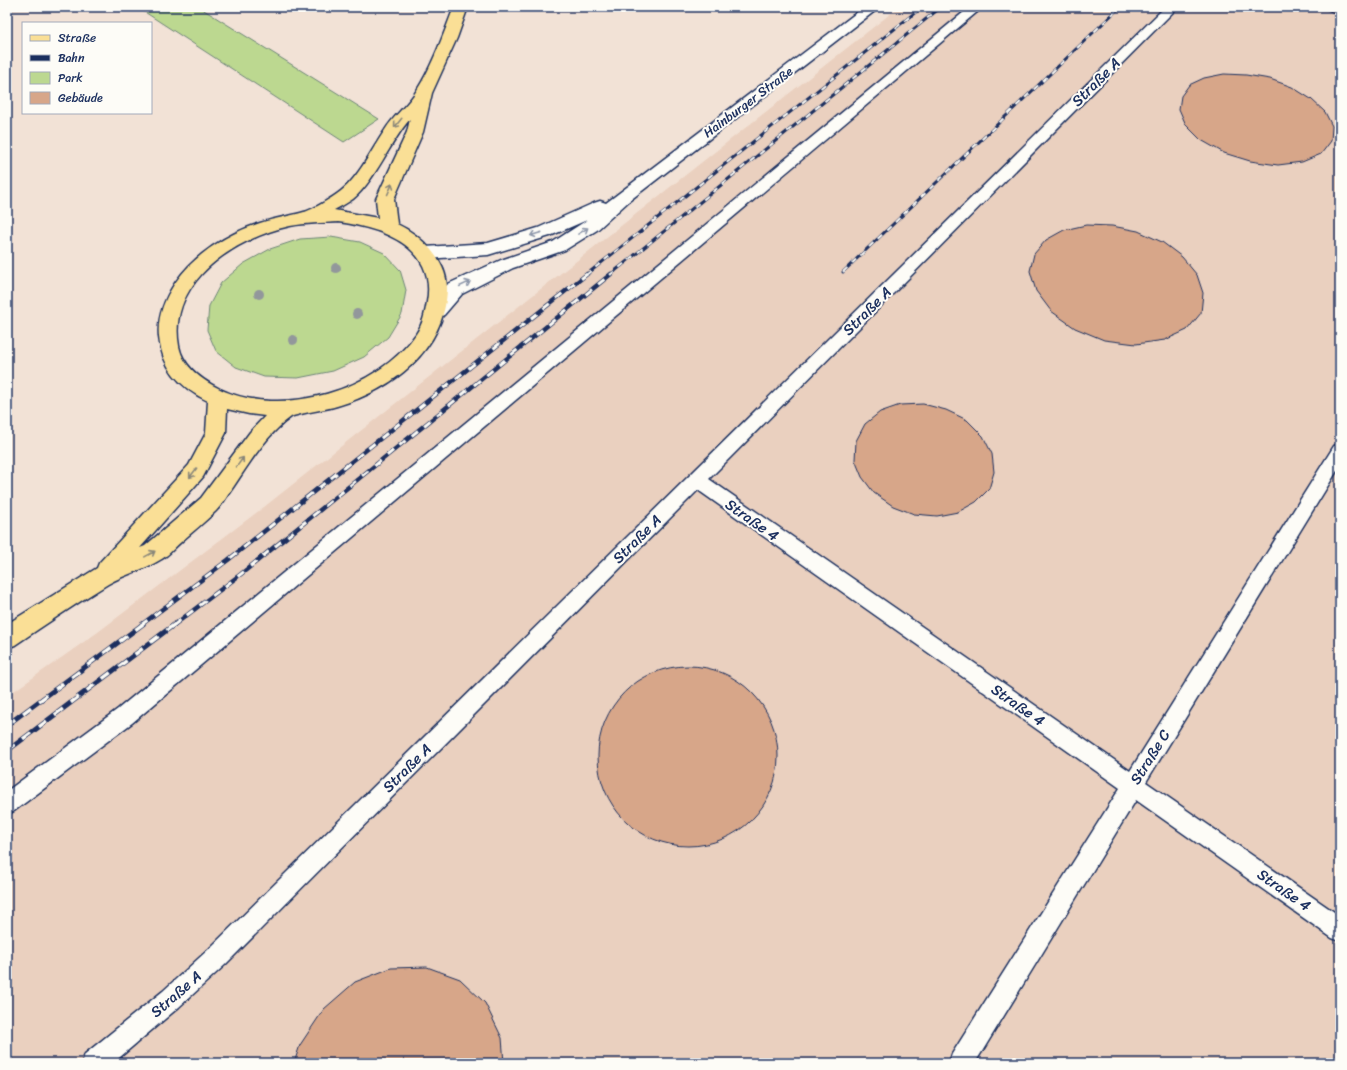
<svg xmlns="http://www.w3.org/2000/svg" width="1347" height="1070" font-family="Sriracha,sans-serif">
<rect width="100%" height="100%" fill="#f2e2d6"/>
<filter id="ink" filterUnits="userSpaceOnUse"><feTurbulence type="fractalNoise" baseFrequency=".025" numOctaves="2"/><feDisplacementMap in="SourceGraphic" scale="8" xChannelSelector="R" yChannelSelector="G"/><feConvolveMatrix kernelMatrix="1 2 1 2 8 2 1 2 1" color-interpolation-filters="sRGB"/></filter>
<g filter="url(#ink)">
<path fill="#ead0bf" d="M899,7H1340V1063H7V696L98,632L264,507Z"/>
<path fill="#bcd890" stroke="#6c8477" d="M137,7H199L379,119L344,142Z
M331,237L360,242L384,253L400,270L406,290L402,314L388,337L364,357L333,371L298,378L264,377L236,367L216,351L207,330L209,306L221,283L243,264L270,249L300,239Z"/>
<path fill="#d7a689" stroke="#1b2f5e" d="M1322,7H1340V16L1323,8Z
M1224,74L1246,75L1270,79L1292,87L1311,99L1325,112L1332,126L1331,141L1321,154L1302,162L1278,165L1250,161L1224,153L1201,140L1186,125L1179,109L1181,96L1189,85L1204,78Z
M1086,225L1112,226L1138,231L1162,242L1182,257L1197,275L1203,293L1201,313L1187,330L1165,340L1136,344L1104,340L1075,328L1051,311L1036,291L1030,271L1034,254L1046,240L1064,230Z
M923,404L946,410L967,420L983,436L992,454L994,472L989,489L976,502L958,512L937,516L914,514L893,506L874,493L862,477L855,460L856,441L865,424L880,412L900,405Z
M598 756a90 90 0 1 1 180 0a90 90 0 1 1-180 0Z
M427,967L460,979L485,1003L502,1038L504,1063H294L300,1045L324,1009L355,982L391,968Z"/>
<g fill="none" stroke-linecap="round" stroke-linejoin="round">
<defs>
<path id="service" d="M970,7H983L132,723L14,811L7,815V791L118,709Z
M1165,7H1178L709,479L1130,771L1334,446L1340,444V466L1146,782L1340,916V941L1332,938L1136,800L975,1063H949L952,1054L1120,788L698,490L226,964L179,1007L113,1063H82L85,1054L163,991L210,948Z"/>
<path id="minor" d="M864,7H880L629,201L597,230L565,250L513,268L462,294L444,315L437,317L430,315L428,310L448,284L501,260L553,242L587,220L550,236L488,255L425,259L419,257L416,253L419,249L425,247L488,243L538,228L594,203L600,201L606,203Z"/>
<path id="primary" d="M454,7H468L457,38L432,93L423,132L394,199L397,224C421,235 448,261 447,290C444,351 392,390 337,406C329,409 295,414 291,417C266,435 249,464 232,489C227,496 222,505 216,511C205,522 192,532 181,542C174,548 168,556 160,560C144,570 125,574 108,584C77,603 46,624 15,645L7,648V624L97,568L99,563L189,465L206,433L208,401C181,388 162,368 159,337C157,317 164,300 175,283C195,254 227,234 260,223C275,218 290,216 304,212C311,211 335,196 341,191C359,177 372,149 385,130C394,115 409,104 417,90C432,67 444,33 454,7ZM410,119L407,132L376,199L378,218L334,210C340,207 347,203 353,199C375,181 390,142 410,119ZM338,222C382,228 437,246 427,302C425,313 423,324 416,334C378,390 282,419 220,389C202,380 183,367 179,346C167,282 235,238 290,226C306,223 322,223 338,222ZM227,409L249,414L265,416L250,432L201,498L145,546L140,548L203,477L226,433Z"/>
</defs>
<use href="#service" stroke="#1b2f5e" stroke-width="3"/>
<use href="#minor" stroke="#1b2f5e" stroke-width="3"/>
<use href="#primary" stroke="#1b2f5e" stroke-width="3"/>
<use href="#service" fill="#fdfcf7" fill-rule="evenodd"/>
<use href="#minor" fill="#fdfcf7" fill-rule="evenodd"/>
<use href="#primary" fill="#fadf96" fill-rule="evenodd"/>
<defs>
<path id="rail-far2" d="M843,272L1120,7
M586,275L922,7
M610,275L941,7"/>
<path id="rail-far1" d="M141,625L228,560L587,274
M174,625L241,574L611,274"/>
<path id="rail" d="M7,725L143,624
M7,751L175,624"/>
</defs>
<use href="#rail-far2" stroke="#1b2f5e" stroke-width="3"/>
<use href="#rail-far1" stroke="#1b2f5e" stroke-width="4.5"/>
<use href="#rail" stroke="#1b2f5e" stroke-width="5"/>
<use href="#rail-far2" stroke="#fdfcf7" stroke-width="2" stroke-dasharray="6" stroke-linecap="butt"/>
<use href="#rail-far1" stroke="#fdfcf7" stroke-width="3" stroke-dasharray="8" stroke-linecap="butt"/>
<use href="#rail" stroke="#fdfcf7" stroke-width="3.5" stroke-dasharray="10" stroke-linecap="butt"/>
</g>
<g fill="#92979b">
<circle cx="336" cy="268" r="5"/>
<circle cx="259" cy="294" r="5"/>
<circle cx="357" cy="314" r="5"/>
<circle cx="293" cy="340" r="5"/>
</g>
<defs><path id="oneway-shaft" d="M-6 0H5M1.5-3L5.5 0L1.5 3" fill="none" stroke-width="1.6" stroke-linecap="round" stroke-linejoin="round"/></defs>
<g stroke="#8a877a">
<use href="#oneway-shaft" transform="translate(398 123) rotate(129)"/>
<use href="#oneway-shaft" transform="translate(390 189) rotate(-66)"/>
<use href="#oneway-shaft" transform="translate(240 462) rotate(-54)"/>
<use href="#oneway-shaft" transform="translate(193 473) rotate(127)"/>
<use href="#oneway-shaft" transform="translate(150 554) rotate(-29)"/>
</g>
<g stroke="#8c96aa">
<use href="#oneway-shaft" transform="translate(583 231) rotate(-32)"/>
<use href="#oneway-shaft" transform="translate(536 234) rotate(163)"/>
<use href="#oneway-shaft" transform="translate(465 284) rotate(-25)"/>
</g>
</g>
<g text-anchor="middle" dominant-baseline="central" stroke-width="4" stroke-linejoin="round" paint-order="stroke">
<g font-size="13" fill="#1b2f5e" stroke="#fdfcf7">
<text transform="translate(748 102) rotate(-37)">Hainburger Straße</text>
</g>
<g font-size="15" fill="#1b2f5e" stroke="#fdfcf7">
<text transform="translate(1096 82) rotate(-45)">Straße A</text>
<text transform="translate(867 311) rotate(-45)">Straße A</text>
<text transform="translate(752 520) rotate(35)">Straße 4</text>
<text transform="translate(637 539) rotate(-45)">Straße A</text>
<text transform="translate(1018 705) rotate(35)">Straße 4</text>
<text transform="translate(1150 757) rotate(-58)">Straße C</text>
<text transform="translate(407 768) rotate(-45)">Straße A</text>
<text transform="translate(1284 890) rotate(35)">Straße 4</text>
<text transform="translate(176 994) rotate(-41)">Straße A</text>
</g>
</g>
<rect width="1347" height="1070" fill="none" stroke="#fdfcf7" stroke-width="24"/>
<rect x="12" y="12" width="1323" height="1046" fill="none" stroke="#1b2f5e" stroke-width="1.5" filter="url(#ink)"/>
<rect x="22" y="22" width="130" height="92" fill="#fdfcf7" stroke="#a3aaba"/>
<rect x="30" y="35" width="20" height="6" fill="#fadf96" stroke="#a3aaba"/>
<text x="58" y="42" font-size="12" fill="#1b2f5e">Straße</text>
<rect x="30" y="55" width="20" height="6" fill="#1b2f5e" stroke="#a3aaba"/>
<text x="58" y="62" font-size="12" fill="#1b2f5e">Bahn</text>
<rect x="30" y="72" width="20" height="12" fill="#bcd890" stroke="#a3aaba"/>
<text x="58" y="82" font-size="12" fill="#1b2f5e">Park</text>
<rect x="30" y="92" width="20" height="12" fill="#d7a689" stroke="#a3aaba"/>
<text x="58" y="102" font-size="12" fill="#1b2f5e">Gebäude</text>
</svg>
